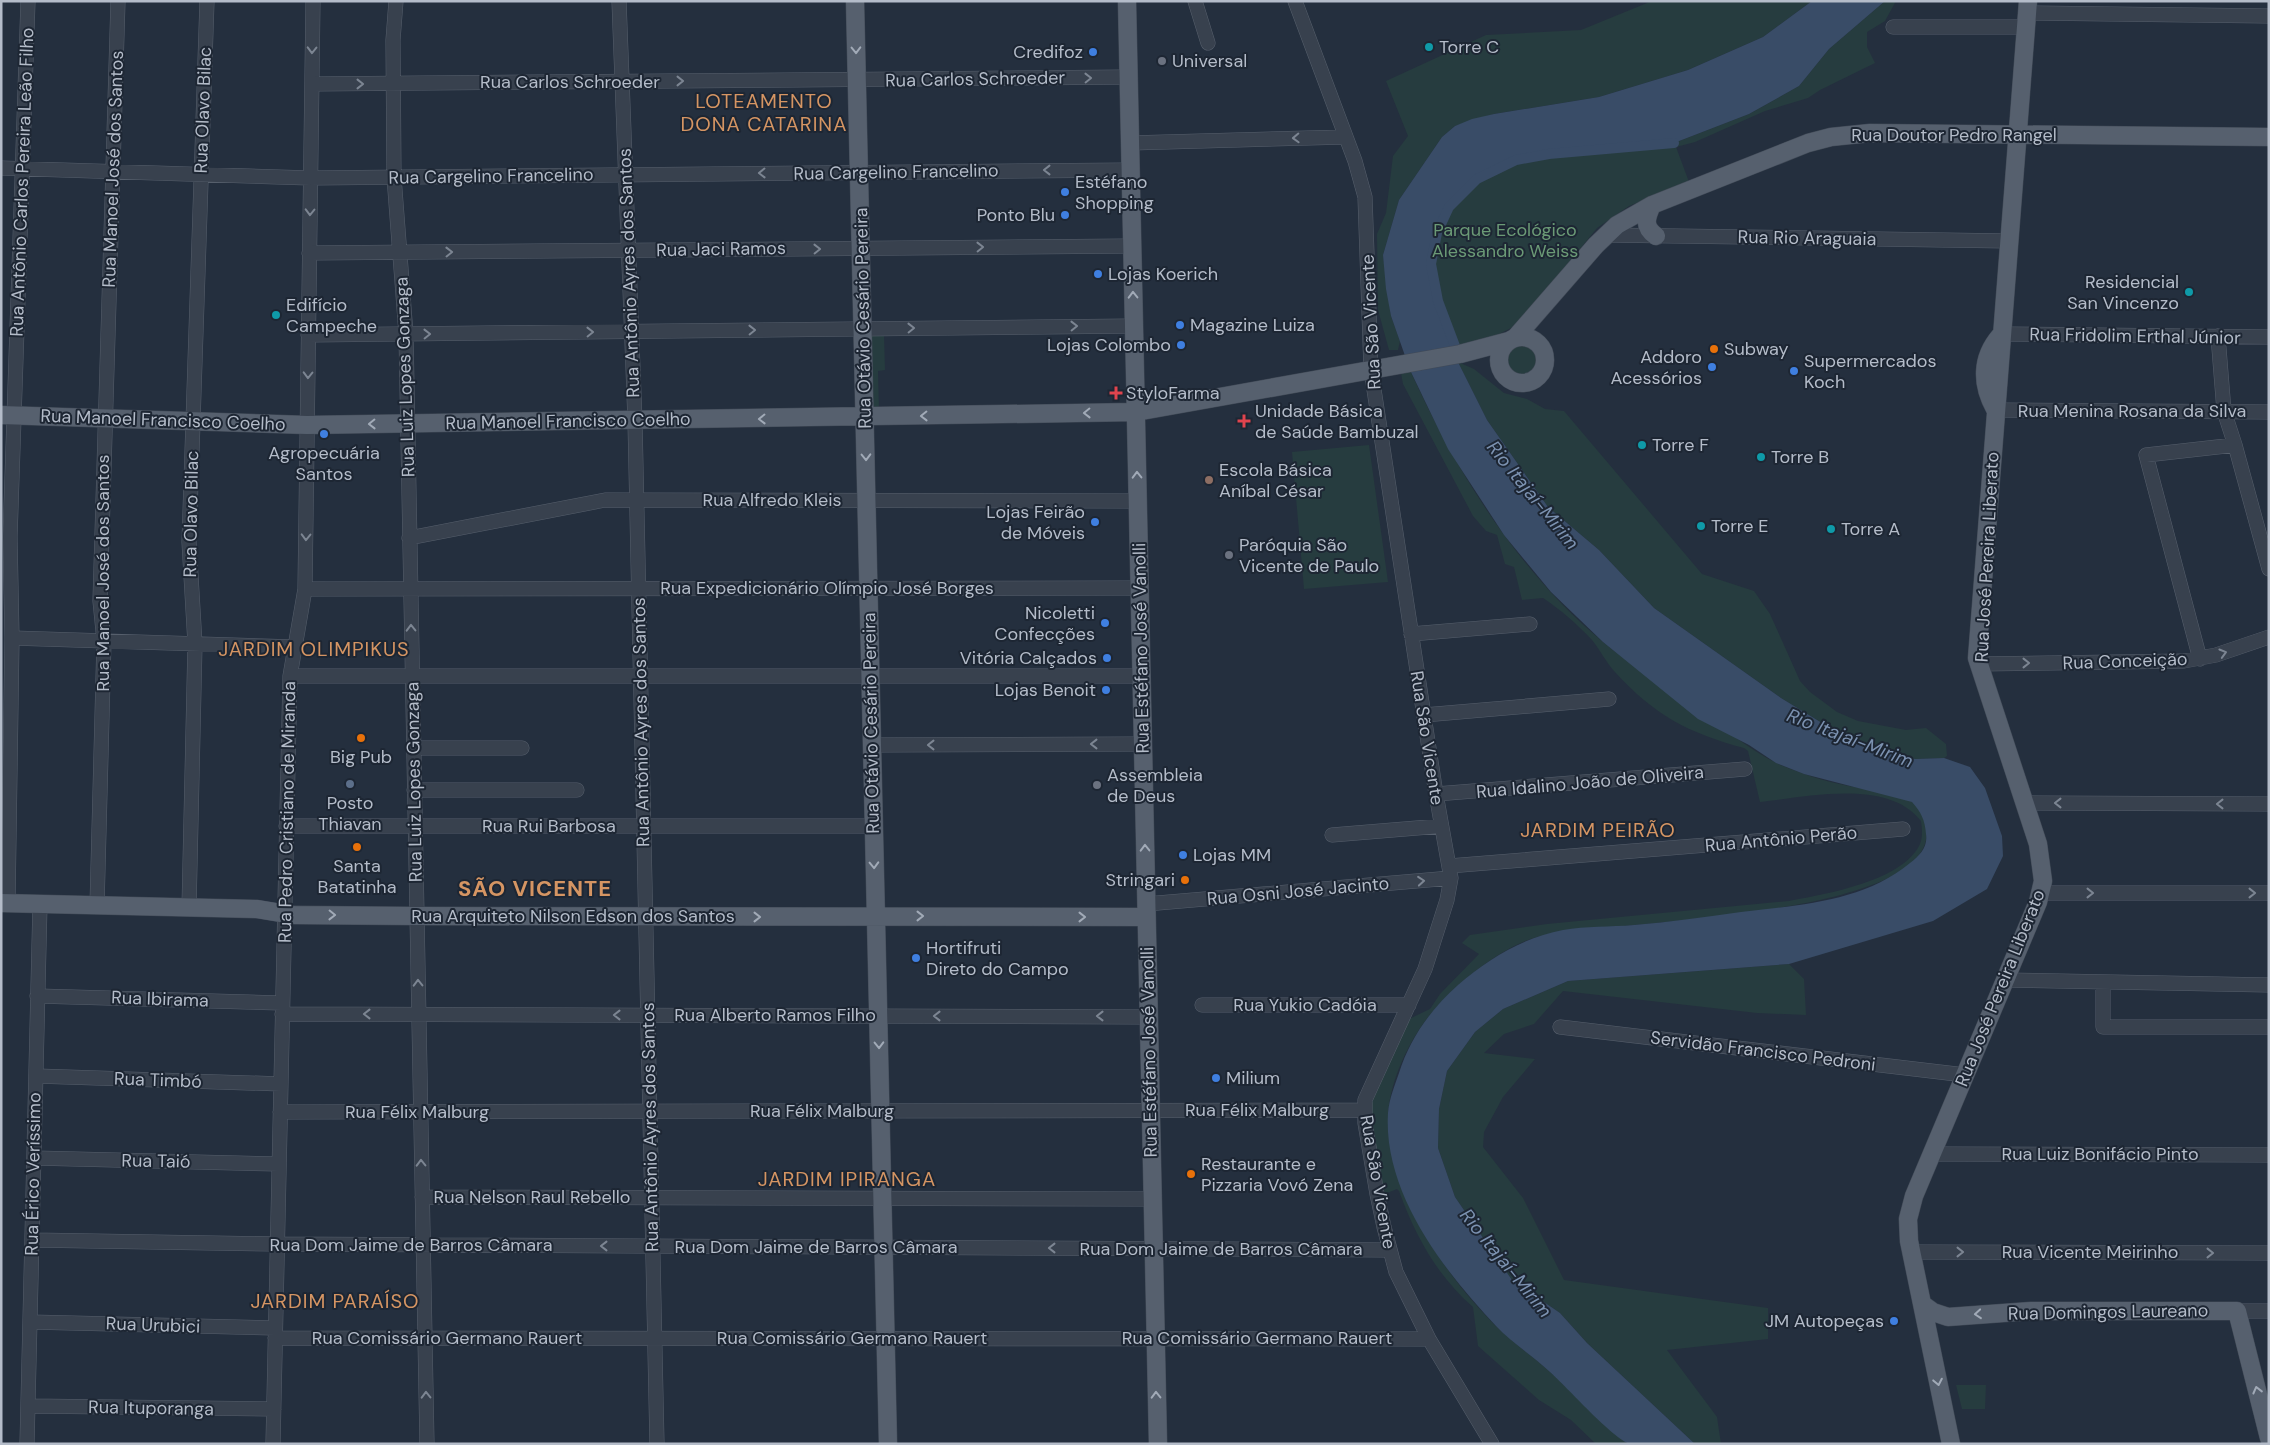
<svg xmlns="http://www.w3.org/2000/svg" width="2270" height="1445" font-family="'DM Sans',sans-serif">
<rect width="100%" height="100%" fill="#242f3e"/>
<path fill="#263c3f" d="M1652,1H1812L1763,37L1688,70L1599,97L1494,114L1455,126L1442,137L1399,200L1383,255L1391,316L1400,341L1398,350H1389L1378,310L1377,234L1386,213L1393,156L1408,136L1386,81L1486,35L1581,30Z
M1885,1H1896L1885,21L1867,32V47L1875,63L1820,90L1808,98L1765,111L1695,142L1676,147L1689,182L1629,206L1597,228L1519,324L1479,344L1455,349L1438,301L1431,264L1437,233L1449,207L1477,179L1516,160L1549,154L1674,143L1749,114L1799,86L1829,49Z
M869,335H884L885,370L878,371L879,410H871Z
M1504 361a18 18 0 1 1 36 0a18 18 0 1 1-36 0Z
M1458,362L1474,369L1504,393L1527,399L1545,409L1564,411L1702,574L1754,591L1770,614L1800,681L1810,692L1837,712L1858,721L1906,730L1926,728L1946,744L1947,756L1944,758L1915,759L1850,740L1781,698L1654,608L1599,550L1548,507L1487,420Z
M1410,370C1455,470 1518,572 1603,642C1631,665 1663,685 1692,705C1721,726 1751,752 1783,766C1803,774 1823,781 1844,785C1862,789 1899,793 1914,803C1921,809 1924,819 1926,827C1943,921 1597,920 1537,937C1499,947 1445,992 1423,1024C1405,1049 1389,1086 1388,1117C1387,1192 1447,1279 1499,1329C1515,1344 1532,1356 1548,1370C1576,1394 1599,1422 1628,1444H1596L1571,1420L1539,1400L1478,1346L1473,1307C1437,1276 1415,1235 1399,1191L1397,1189L1382,1195L1370,1108L1376,1091L1409,1019L1430,1009L1440,994L1479,954L1462,943L1470,935L1547,924L1789,901C1826,894 1903,881 1920,844C1923,837 1922,828 1921,821C1888,778 1807,797 1760,802L1748,751L1744,748C1688,733 1654,715 1614,671C1606,662 1600,650 1592,640C1577,624 1561,610 1543,598L1522,600L1514,567L1505,564L1497,535L1486,531L1473,516L1403,384L1401,373Z
M1369,445L1388,582L1304,589L1292,452Z
M1789,964L1804,979L1806,1015L1757,1013L1563,991L1534,1024L1504,1034L1484,1053L1535,1059L1503,1097L1484,1132L1483,1147L1523,1198L1564,1280L1768,1308V1339L1667,1350L1717,1417L1721,1444H1695L1587,1343L1560,1313L1512,1280L1455,1197L1438,1148L1439,1109L1447,1071L1475,1032L1503,1009L1568,981Z
M1956,1385H1986L1985,1409H1962Z"/>
<path fill="#394c67" d="M1812,1H1885L1829,49L1799,86L1749,114L1674,143L1549,154L1516,160L1477,179L1449,207L1437,233L1431,264L1438,301L1455,346L1458,362L1487,420L1548,507L1599,550L1654,608L1781,698L1850,740L1915,759L1944,758L1970,767L1985,788L2002,836L2003,856L1987,889L1933,921L1789,964L1568,981L1503,1009L1475,1032L1447,1071L1439,1109L1438,1148L1455,1197L1512,1280L1560,1313L1587,1343L1695,1444C1680,1444 1643,1445 1630,1444C1613,1439 1567,1387 1550,1372C1533,1356 1512,1343 1496,1326C1444,1271 1383,1193 1388,1113C1389,1099 1395,1085 1399,1073C1410,1038 1431,1009 1458,985C1488,959 1524,937 1563,930C1586,926 1610,927 1634,925C1670,922 1705,917 1741,912C1799,905 1863,902 1910,863C1920,855 1928,847 1926,834C1925,820 1921,812 1912,802L1804,774L1776,763L1749,745L1698,719L1603,642L1551,592L1504,535L1448,449L1410,370L1391,316L1386,289L1383,255L1399,200L1442,137L1455,126L1472,119L1494,114L1599,97L1688,70L1763,37Z"/>
<g fill="none" stroke-linecap="round" stroke-linejoin="round">
<path stroke="#394c67" stroke-width="10" d="M1455,346L1438,301L1431,264L1437,233L1449,207L1477,179L1516,160L1549,154L1674,143"/>
<defs>
<path id="minor" d="M396,1L393,40L394,177L406,334L427,1444
M619,1L635,421L657,1444
M1195,1L1208,43
M1295,1L1355,161L1365,197L1371,370L1436,794L1451,878L1447,900L1425,969L1365,1100V1123L1377,1194L1384,1227L1396,1272L1429,1339L1492,1444
M2027,13L2269,16
M1893,27H2026
M312,84L1129,77
M1130,143L1345,137
M1,168L310,178L1131,170
M1605,235L2009,241
M309,253L1132,246
M2002,334L2269,337
M308,335L1134,326
M2218,336L2224,411L2235,445L2269,569
M1996,410L2269,412
M409,538L605,500L1138,501
M305,589L1139,588
M1411,634L1530,624
M12,638L294,647
M2200,659L2146,455L2235,445
M1978,664L2184,661L2216,655L2269,637
M290,676H1141
M1424,715L1609,699
M871,745L1143,744
M414,748H522
M414,790H577
M1436,794L1745,769
M2024,803L2269,804
M286,826H872
M1332,835L1441,826
M1449,866L1903,829
M2041,893H2269
M8,903L12,638L10,537L28,1
M1146,904L1451,878
M97,906L104,641L100,601L118,1
M189,908L195,644L189,542L207,1
M2005,980L2269,985
M2103,982V1027H2269
M37,996L282,1003
M1202,1005H1409
M282,1014L1148,1017
M1560,1027L1965,1075
M36,1076L281,1084
M280,1112L1364,1110
M1931,1154L2269,1155
M34,1158L279,1164
M422,1197L1152,1199
M32,1240L277,1244L1389,1250
M1911,1252L2269,1253
M2237,1311H2269
M30,1322L275,1328
M275,1338L1429,1339
M28,1406L274,1409
M27,1444L40,904
M273,1444L290,676L305,589L313,1"/>
<path id="major" d="M855,1L888,1444
M1127,1L1158,1444
M1652,205C1646,218 1643,227 1656,236
M1499 360a23 23 0 1 1 46 0a23 23 0 1 1-46 0Z
M1515,338L1596,245L1617,225L1652,205L1808,143L1831,137L1870,133L2269,137
M1995,409C1981,384 1981,358 2000,336
M1,415L307,425L1136,412L1460,354L1509,341
M1,903L257,909L293,915L417,916L1146,917
M1922,1304L1933,1312L1948,1317L2031,1311H2237L2269,1438
M1951,1444L1909,1241L1908,1219L1914,1196L2038,902L2043,881L2038,844L1977,658L2028,1"/>
</defs>
<use href="#minor" stroke="#565f6c" stroke-width="15"/>
<use href="#major" stroke="#414a57" stroke-width="19"/>
<use href="#minor" stroke="#38414e" stroke-width="14"/>
<use href="#major" stroke="#56606e" stroke-width="18"/>
</g>
<defs><path id="oneway-chevron" d="M-2-3.5L2.5 0L-2 3.5" fill="none" stroke-width="1.6" stroke-linecap="round" stroke-linejoin="round" transform="scale(1.25)"/></defs>
<g stroke="#7c8592">
<use href="#oneway-chevron" transform="translate(312 50) rotate(91)"/>
<use href="#oneway-chevron" transform="translate(1088 78) rotate(-1)"/>
<use href="#oneway-chevron" transform="translate(680 81)"/>
<use href="#oneway-chevron" transform="translate(360 84)"/>
<use href="#oneway-chevron" transform="translate(1296 138) rotate(178)"/>
<use href="#oneway-chevron" transform="translate(1047 170) rotate(180)"/>
<use href="#oneway-chevron" transform="translate(762 173) rotate(179)"/>
<use href="#oneway-chevron" transform="translate(310 212) rotate(91)"/>
<use href="#oneway-chevron" transform="translate(980 247) rotate(-1)"/>
<use href="#oneway-chevron" transform="translate(817 249) rotate(-1)"/>
<use href="#oneway-chevron" transform="translate(449 252) rotate(-1)"/>
<use href="#oneway-chevron" transform="translate(1074 326) rotate(-1)"/>
<use href="#oneway-chevron" transform="translate(911 328) rotate(-1)"/>
<use href="#oneway-chevron" transform="translate(752 330) rotate(-1)"/>
<use href="#oneway-chevron" transform="translate(590 332) rotate(-1)"/>
<use href="#oneway-chevron" transform="translate(427 334) rotate(-1)"/>
<use href="#oneway-chevron" transform="translate(308 375) rotate(91)"/>
<use href="#oneway-chevron" transform="translate(306 537) rotate(91)"/>
<use href="#oneway-chevron" transform="translate(411 628) rotate(-91)"/>
<use href="#oneway-chevron" transform="translate(2223 653) rotate(-16)"/>
<use href="#oneway-chevron" transform="translate(2026 663)"/>
<use href="#oneway-chevron" transform="translate(1094 744) rotate(180)"/>
<use href="#oneway-chevron" transform="translate(931 745) rotate(180)"/>
<use href="#oneway-chevron" transform="translate(2058 803) rotate(-180)"/>
<use href="#oneway-chevron" transform="translate(2220 804) rotate(-180)"/>
<use href="#oneway-chevron" transform="translate(1421 881) rotate(-5)"/>
<use href="#oneway-chevron" transform="translate(2090 893)"/>
<use href="#oneway-chevron" transform="translate(2252 893)"/>
<use href="#oneway-chevron" transform="translate(418 983) rotate(-91)"/>
<use href="#oneway-chevron" transform="translate(367 1014) rotate(-180)"/>
<use href="#oneway-chevron" transform="translate(617 1015) rotate(-180)"/>
<use href="#oneway-chevron" transform="translate(937 1016) rotate(-180)"/>
<use href="#oneway-chevron" transform="translate(1100 1016) rotate(-180)"/>
<use href="#oneway-chevron" transform="translate(421 1163) rotate(-91)"/>
<use href="#oneway-chevron" transform="translate(604 1246) rotate(-180)"/>
<use href="#oneway-chevron" transform="translate(1052 1248) rotate(-180)"/>
<use href="#oneway-chevron" transform="translate(1960 1252)"/>
<use href="#oneway-chevron" transform="translate(2210 1253)"/>
<use href="#oneway-chevron" transform="translate(426 1395) rotate(-91)"/>
</g>
<g stroke="#a1aab7">
<use href="#oneway-chevron" transform="translate(856 50) rotate(89)"/>
<use href="#oneway-chevron" transform="translate(1133 295) rotate(-91)"/>
<use href="#oneway-chevron" transform="translate(1087 413) rotate(179)"/>
<use href="#oneway-chevron" transform="translate(924 416) rotate(179)"/>
<use href="#oneway-chevron" transform="translate(762 419) rotate(179)"/>
<use href="#oneway-chevron" transform="translate(372 424) rotate(179)"/>
<use href="#oneway-chevron" transform="translate(866 457) rotate(89)"/>
<use href="#oneway-chevron" transform="translate(1137 475) rotate(-91)"/>
<use href="#oneway-chevron" transform="translate(1145 848) rotate(-91)"/>
<use href="#oneway-chevron" transform="translate(874 865) rotate(88)"/>
<use href="#oneway-chevron" transform="translate(332 915) rotate(1)"/>
<use href="#oneway-chevron" transform="translate(920 916)"/>
<use href="#oneway-chevron" transform="translate(757 917)"/>
<use href="#oneway-chevron" transform="translate(1082 917)"/>
<use href="#oneway-chevron" transform="translate(879 1045) rotate(89)"/>
<use href="#oneway-chevron" transform="translate(1978 1314) rotate(175)"/>
<use href="#oneway-chevron" transform="translate(1938 1382) rotate(79)"/>
<use href="#oneway-chevron" transform="translate(2257 1390) rotate(-104)"/>
<use href="#oneway-chevron" transform="translate(1156 1395) rotate(-91)"/>
</g>
<g fill="#0f9aa8" stroke="#1d2633" stroke-width="2">
<circle cx="1429" cy="47" r="5"/>
<circle cx="2189" cy="292" r="5"/>
<circle cx="276" cy="315" r="5"/>
<circle cx="1642" cy="445" r="5"/>
<circle cx="1761" cy="457" r="5"/>
<circle cx="1701" cy="526" r="5"/>
<circle cx="1831" cy="529" r="5"/>
</g>
<g fill="#3f7fe0" stroke="#1d2633" stroke-width="2">
<circle cx="1093" cy="52" r="5"/>
<circle cx="1065" cy="192" r="5"/>
<circle cx="1065" cy="215" r="5"/>
<circle cx="1098" cy="274" r="5"/>
<circle cx="1180" cy="325" r="5"/>
<circle cx="1181" cy="345" r="5"/>
<circle cx="1712" cy="367" r="5"/>
<circle cx="1794" cy="371" r="5"/>
<circle cx="324" cy="434" r="5"/>
<circle cx="1095" cy="522" r="5"/>
<circle cx="1105" cy="623" r="5"/>
<circle cx="1107" cy="658" r="5"/>
<circle cx="1106" cy="690" r="5"/>
<circle cx="1183" cy="855" r="5"/>
<circle cx="916" cy="958" r="5"/>
<circle cx="1216" cy="1078" r="5"/>
<circle cx="1894" cy="1321" r="5"/>
</g>
<g fill="#6b7280" stroke="#1d2633" stroke-width="2">
<circle cx="1162" cy="61" r="5"/>
<circle cx="1229" cy="555" r="5"/>
<circle cx="1097" cy="785" r="5"/>
</g>
<g fill="#e8710a" stroke="#1d2633" stroke-width="2">
<circle cx="1714" cy="349" r="5"/>
<circle cx="361" cy="738" r="5"/>
<circle cx="357" cy="847" r="5"/>
<circle cx="1185" cy="880" r="5"/>
<circle cx="1191" cy="1174" r="5"/>
</g>
<g fill="#e0444e" stroke="#1d2633" stroke-width="2">
<path d="M1113.5 385.5h5v5h5v5h-5v5h-5v-5h-5v-5h5z"/>
<path d="M1241.5 413.5h5v5h5v5h-5v5h-5v-5h-5v-5h5z"/>
</g>
<circle fill="#8d6e63" stroke="#1d2633" stroke-width="2" cx="1209" cy="480" r="5"/>
<circle fill="#5c6f8a" stroke="#1d2633" stroke-width="2" cx="350" cy="784" r="5"/>
<g text-anchor="middle" dominant-baseline="central" stroke-width="4" stroke-linejoin="round" paint-order="stroke">
<g font-size="18" fill="#b4bcc9" stroke="#1d2633" text-anchor="start">
<text x="1439" y="47">Torre C</text>
<text x="1083" y="52" text-anchor="end">Credifoz</text>
<text x="1172" y="61">Universal</text>
<text x="1075" y="182">Estéfano<tspan x="1075" dy="21">Shopping</tspan></text>
<text x="1055" y="215" text-anchor="end">Ponto Blu</text>
<text x="1108" y="274">Lojas Koerich</text>
<text x="2179" y="282" text-anchor="end">Residencial<tspan x="2179" dy="21">San Vincenzo</tspan></text>
<text x="286" y="305">Edifício<tspan x="286" dy="21">Campeche</tspan></text>
<text x="1190" y="325">Magazine Luiza</text>
<text x="1171" y="345" text-anchor="end">Lojas Colombo</text>
<text x="1724" y="349">Subway</text>
<text x="1702" y="357" text-anchor="end">Addoro<tspan x="1702" dy="21">Acessórios</tspan></text>
<text x="1804" y="361">Supermercados<tspan x="1804" dy="21">Koch</tspan></text>
<text x="1126" y="393">StyloFarma</text>
<text x="1255" y="411">Unidade Básica<tspan x="1255" dy="21">de Saúde Bambuzal</tspan></text>
<text x="1652" y="445">Torre F</text>
<text x="324" y="453" text-anchor="middle">Agropecuária<tspan x="324" dy="21">Santos</tspan></text>
<text x="1771" y="457">Torre B</text>
<text x="1219" y="470">Escola Básica<tspan x="1219" dy="21">Aníbal César</tspan></text>
<text x="1085" y="512" text-anchor="end">Lojas Feirão<tspan x="1085" dy="21">de Móveis</tspan></text>
<text x="1711" y="526">Torre E</text>
<text x="1841" y="529">Torre A</text>
<text x="1239" y="545">Paróquia São<tspan x="1239" dy="21">Vicente de Paulo</tspan></text>
<text x="1095" y="613" text-anchor="end">Nicoletti<tspan x="1095" dy="21">Confecções</tspan></text>
<text x="1097" y="658" text-anchor="end">Vitória Calçados</text>
<text x="1096" y="690" text-anchor="end">Lojas Benoit</text>
<text x="361" y="757" text-anchor="middle">Big Pub</text>
<text x="1107" y="775">Assembleia<tspan x="1107" dy="21">de Deus</tspan></text>
<text x="350" y="803" text-anchor="middle">Posto<tspan x="350" dy="21">Thiavan</tspan></text>
<text x="1193" y="855">Lojas MM</text>
<text x="357" y="866" text-anchor="middle">Santa<tspan x="357" dy="21">Batatinha</tspan></text>
<text x="1175" y="880" text-anchor="end">Stringari</text>
<text x="926" y="948">Hortifruti<tspan x="926" dy="21">Direto do Campo</tspan></text>
<text x="1226" y="1078">Milium</text>
<text x="1201" y="1164">Restaurante e<tspan x="1201" dy="21">Pizzaria Vovó Zena</tspan></text>
<text x="1884" y="1321" text-anchor="end">JM Autopeças</text>
</g>
<g font-size="18" fill="#b4bcc9" stroke="#1d2633">
<text transform="translate(975 79) rotate(-1)">Rua Carlos Schroeder</text>
<text x="570" y="82">Rua Carlos Schroeder</text>
<text transform="translate(203 110) rotate(-88)">Rua Olavo Bilac</text>
<text x="1954" y="135">Rua Doutor Pedro Rangel</text>
<text transform="translate(113 169) rotate(-88)">Rua Manoel José dos Santos</text>
<text transform="translate(896 172) rotate(-1)">Rua Cargelino Francelino</text>
<text transform="translate(491 176) rotate(-1)">Rua Cargelino Francelino</text>
<text transform="translate(22 182) rotate(-88)">Rua Antônio Carlos Pereira Leão Filho</text>
<text transform="translate(1807 238) rotate(1)">Rua Rio Araguaia</text>
<text transform="translate(721 249) rotate(-1)">Rua Jaci Ramos</text>
<text transform="translate(629 273) rotate(-92)">Rua Antônio Ayres dos Santos</text>
<text transform="translate(863 318) rotate(-91)">Rua Otávio Cesário Pereira</text>
<text transform="translate(1371 322) rotate(-93)">Rua São Vicente</text>
<text transform="translate(2135 336) rotate(1)">Rua Fridolim Erthal Júnior</text>
<text transform="translate(405 377) rotate(-92)">Rua Luiz Lopes Gonzaga</text>
<text x="2132" y="411">Rua Menina Rosana da Silva</text>
<text transform="translate(163 420) rotate(2)">Rua Manoel Francisco Coelho</text>
<text transform="translate(568 421) rotate(-1)">Rua Manoel Francisco Coelho</text>
<text x="772" y="500">Rua Alfredo Kleis</text>
<text transform="translate(191 514) rotate(-89)">Rua Olavo Bilac</text>
<text transform="translate(1987 557) rotate(-87)">Rua José Pereira Liberato</text>
<text transform="translate(103 573) rotate(-90)">Rua Manoel José dos Santos</text>
<text x="827" y="588">Rua Expedicionário Olímpio José Borges</text>
<text transform="translate(1141 648) rotate(-91)">Rua Estéfano José Vanolli</text>
<text transform="translate(2125 661) rotate(-2)">Rua Conceição</text>
<text transform="translate(641 722) rotate(-91)">Rua Antônio Ayres dos Santos</text>
<text transform="translate(871 723) rotate(-91)">Rua Otávio Cesário Pereira</text>
<text transform="translate(1427 738) rotate(81)">Rua São Vicente</text>
<text transform="translate(414 782) rotate(-91)">Rua Luiz Lopes Gonzaga</text>
<text transform="translate(1590 782) rotate(-5)">Rua Idalino João de Oliveira</text>
<text transform="translate(287 812) rotate(-89)">Rua Pedro Cristiano de Miranda</text>
<text x="549" y="826">Rua Rui Barbosa</text>
<text transform="translate(1781 839) rotate(-5)">Rua Antônio Perão</text>
<text transform="translate(1298 891) rotate(-5)">Rua Osni José Jacinto</text>
<text x="573" y="916">Rua Arquiteto Nilson Edson dos Santos</text>
<text transform="translate(2000 988) rotate(-68)">Rua José Pereira Liberato</text>
<text transform="translate(160 999) rotate(2)">Rua Ibirama</text>
<text x="1305" y="1005">Rua Yukio Cadóia</text>
<text x="775" y="1015">Rua Alberto Ramos Filho</text>
<text transform="translate(1763 1051) rotate(7)">Servidão Francisco Pedroni</text>
<text transform="translate(1149 1052) rotate(-91)">Rua Estéfano José Vanolli</text>
<text transform="translate(158 1080) rotate(2)">Rua Timbó</text>
<text x="1257" y="1110">Rua Félix Malburg</text>
<text x="822" y="1111">Rua Félix Malburg</text>
<text x="417" y="1112">Rua Félix Malburg</text>
<text transform="translate(650 1127) rotate(-91)">Rua Antônio Ayres dos Santos</text>
<text x="2100" y="1154">Rua Luiz Bonifácio Pinto</text>
<text transform="translate(156 1161) rotate(1)">Rua Taió</text>
<text transform="translate(33 1174) rotate(-89)">Rua Érico Veríssimo</text>
<text transform="translate(1378 1182) rotate(80)">Rua São Vicente</text>
<text x="532" y="1197">Rua Nelson Raul Rebello</text>
<text x="411" y="1245">Rua Dom Jaime de Barros Câmara</text>
<text x="816" y="1247">Rua Dom Jaime de Barros Câmara</text>
<text x="1221" y="1249">Rua Dom Jaime de Barros Câmara</text>
<text x="2090" y="1252">Rua Vicente Meirinho</text>
<text transform="translate(2108 1312) rotate(-1)">Rua Domingos Laureano</text>
<text transform="translate(153 1325) rotate(2)">Rua Urubici</text>
<text x="447" y="1338">Rua Comissário Germano Rauert</text>
<text x="852" y="1338">Rua Comissário Germano Rauert</text>
<text x="1257" y="1338">Rua Comissário Germano Rauert</text>
<text transform="translate(151 1408) rotate(1)">Rua Ituporanga</text>
</g>
<g font-size="18" fill="#6b9a76" stroke="#1d2633">
<text x="1505" y="230">Parque Ecológico<tspan x="1505" dy="21">Alessandro Weiss</tspan></text>
</g>
<g font-size="19" font-style="italic" fill="#7c92b1" stroke="#1d2633">
<text transform="translate(1533 495) rotate(51)">Rio Itajaí-Mirim</text>
<text transform="translate(1850 738) rotate(21)">Rio Itajaí-Mirim</text>
<text transform="translate(1506 1263) rotate(51)">Rio Itajaí-Mirim</text>
</g>
<g font-size="20" letter-spacing="1" fill="#d59563" stroke="#1d2633">
<text x="764" y="101">LOTEAMENTO<tspan x="764" dy="23">DONA CATARINA</tspan></text>
<text x="314" y="649">JARDIM OLIMPIKUS</text>
<text x="1598" y="830">JARDIM PEIRÃO</text>
<text x="847" y="1179">JARDIM IPIRANGA</text>
<text x="335" y="1301">JARDIM PARAÍSO</text>
</g>
<g font-size="22" font-weight="bold" letter-spacing="1" fill="#d59563" stroke="#1d2633">
<text x="535" y="888">SÃO VICENTE</text>
</g>
</g>
<rect width="2270" height="1445" fill="none" stroke="#b4bcc9" stroke-width="5"/>
</svg>
